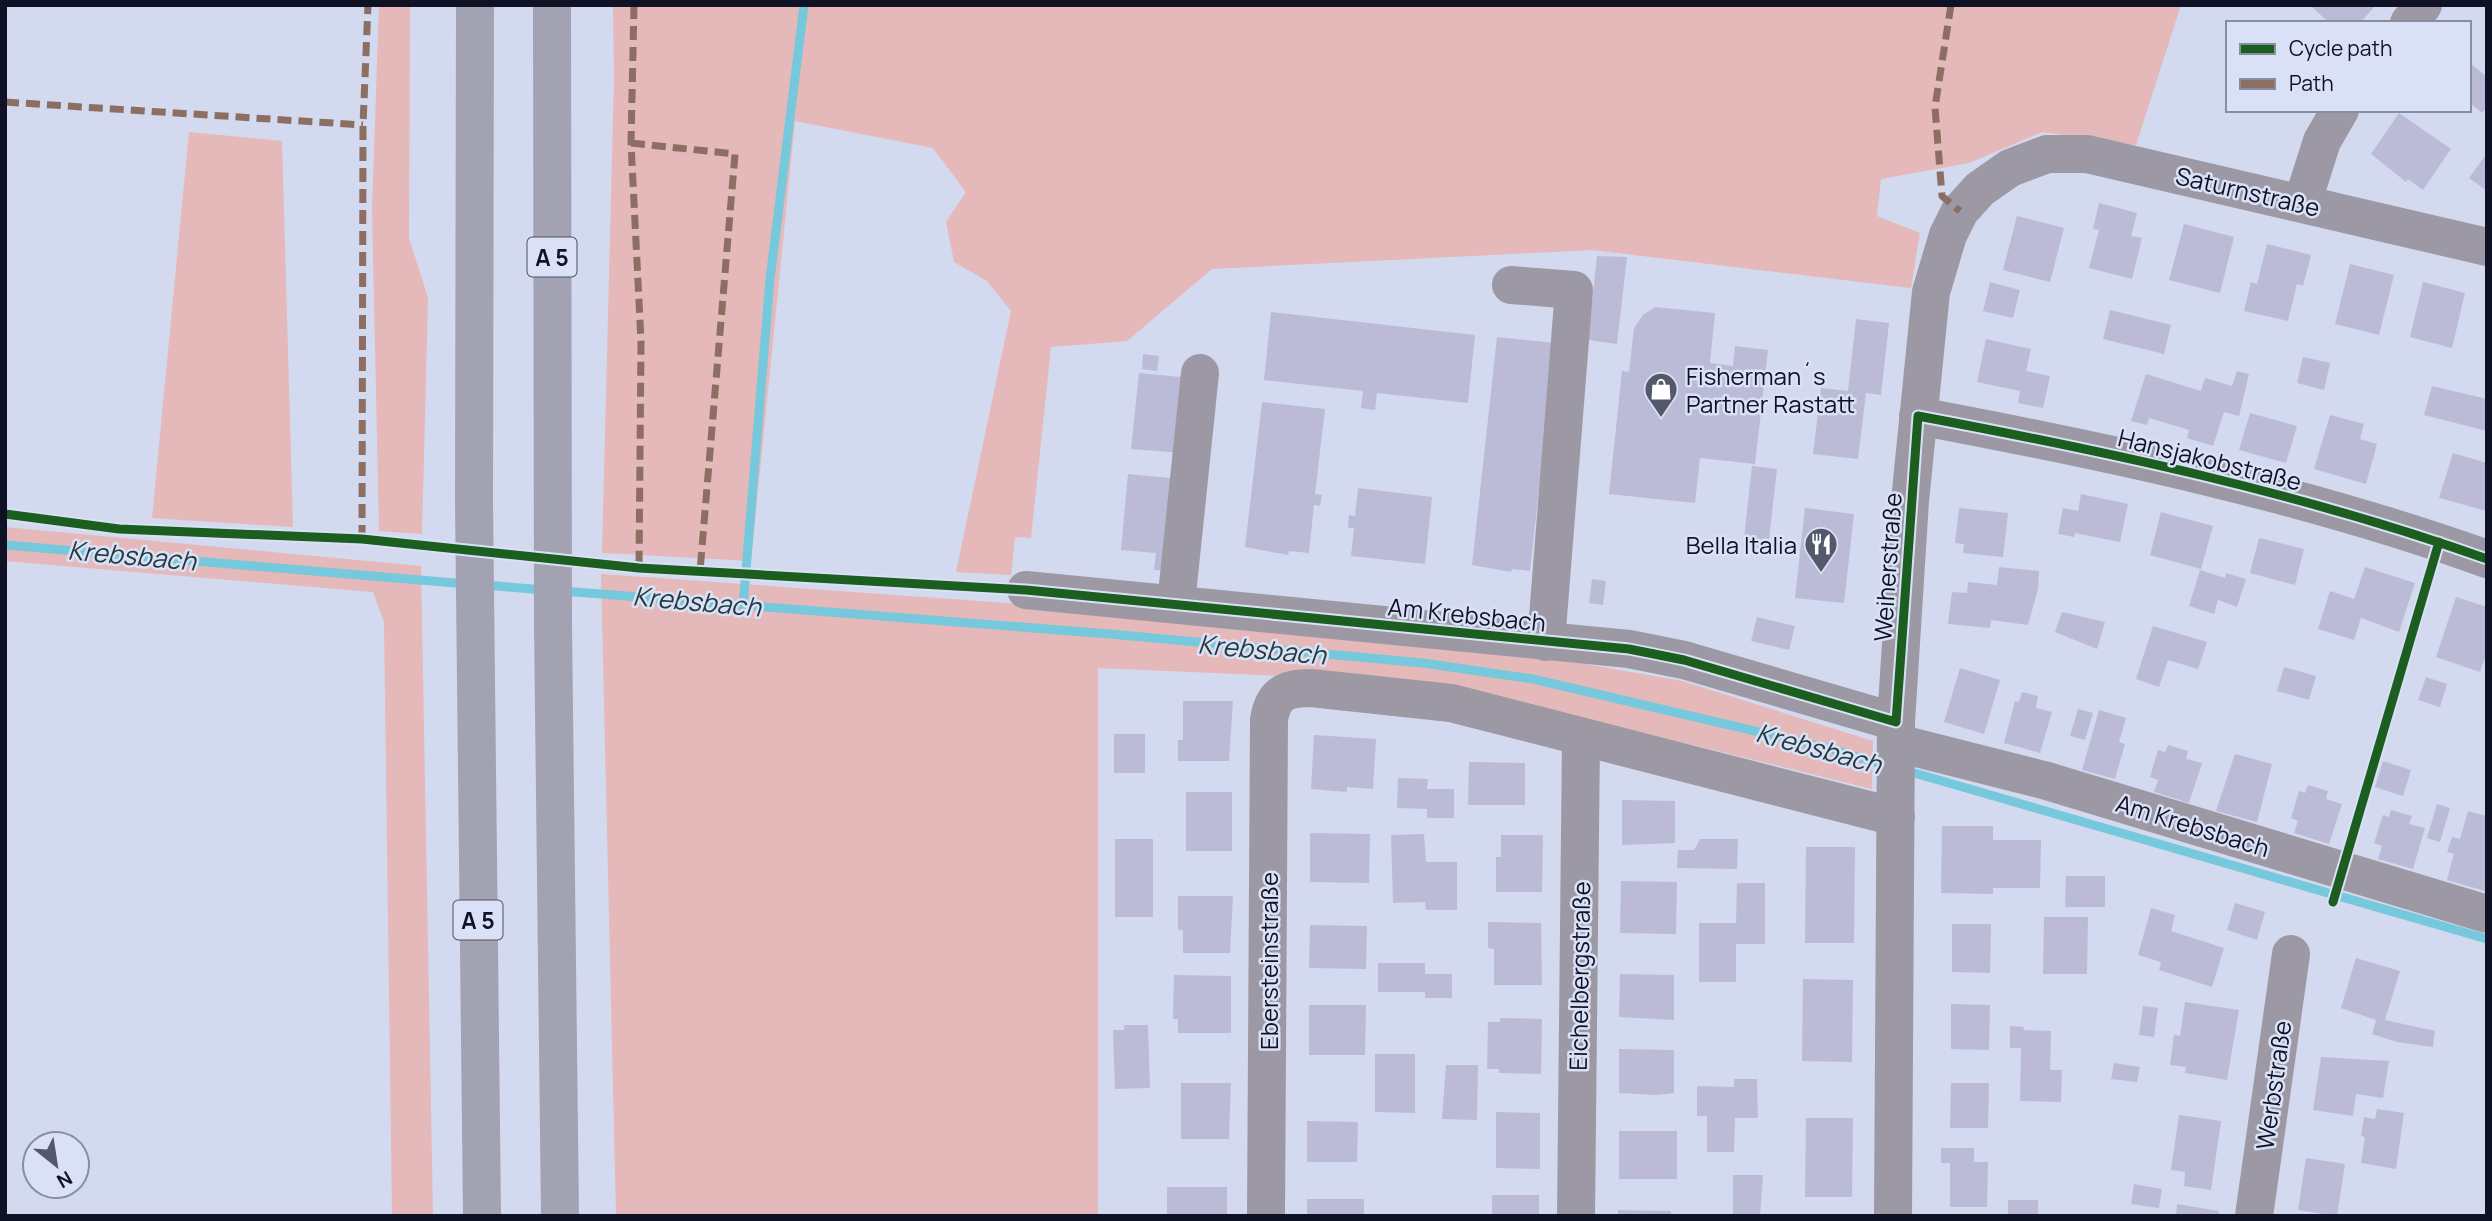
<svg xmlns="http://www.w3.org/2000/svg" width="2492" height="1221" font-family="Manrope,sans-serif">
<rect width="100%" height="100%" fill="#d3d9ef"/>
<path fill="#e5b8b9" d="M379,5H410L409,238L428,298L422,534L379,531L372,209Z
M613,5H2181L2136,145L2042,132L1969,163L1881,179L1877,216L1920,233L1911,288L1592,250L1212,269L1127,341L1051,347L1031,538L1015,537L1011,575L956,572L1011,311L987,281L954,262L946,222L966,192L933,148L795,121L751,561L602,553L614,78Z
M189,132L282,141L293,527L152,518Z
M5,527L421,566L433,1216H392L384,622L373,592L5,561Z
M601,574L1023,604L1546,657L1682,681L1873,741L1872,789L1528,704L1422,682L1098,668V1216H616Z"/>
<g fill="none" stroke-linecap="round" stroke-linejoin="round">
<path stroke="#76c8dd" stroke-width="9" d="M5,545L467,584
M485,585L544,590
M562,591L1110,634L1423,663L1533,679L1827,748L1888,766
M743,606L770,279L804,5
M1904,770L2487,939"/>
</g>
<path fill="#bcbbd7" d="M2310,5H2376L2360,23L2328,22Z
M2469,62L2487,77V107L2482,113L2469,102Z
M2399,113L2451,149L2423,190L2408,179L2406,182L2371,154Z
M2487,153V191L2469,178Z
M2099,203L2137,213L2131,236L2142,238L2132,279L2089,268L2099,230L2093,229Z
M2017,216L2064,228L2050,282L2003,270Z
M2184,224L2234,237L2220,293L2169,280Z
M2267,244L2311,255L2303,286L2297,284L2288,321L2244,311L2251,282L2257,284Z
M1597,256L1627,257L1617,344L1588,340Z
M2350,264L2394,275L2379,335L2335,324Z
M1990,282L2020,290L2013,318L1983,311Z
M2423,282L2465,293L2452,348L2410,337Z
M1655,307L1715,313L1710,363L1733,366L1735,346L1768,350L1755,464L1700,458L1695,503L1609,494L1622,371L1629,372L1634,328L1643,315Z
M2110,310L2171,325L2164,354L2103,339Z
M1271,312L1475,335L1468,403L1377,393L1375,410L1367,409L1361,408L1363,391L1264,380Z
M1856,319L1889,323L1881,395L1866,393L1858,459L1813,454L1821,388L1848,391Z
M1497,337L1555,343L1530,571L1512,569L1511,572L1472,565Z
M1986,339L2031,349L2026,371L2050,376L2043,408L2018,403L2020,391L1977,382Z
M1143,354L1159,356L1157,371L1142,369Z
M2303,357L2330,363L2324,390L2297,383Z
M2237,371L2249,374L2239,416L2224,412L2213,446L2187,438L2189,430L2149,418L2147,425L2131,421L2146,374L2201,391L2205,378L2232,386Z
M1139,373L1191,378L1183,453L1131,449Z
M2432,386L2487,399V431L2424,415Z
M1262,402L1325,409L1315,494L1322,495L1320,506L1314,505L1309,553L1289,551L1288,555L1245,547Z
M2250,413L2297,426L2286,463L2239,450Z
M2330,415L2364,424L2360,439L2377,444L2366,484L2314,469Z
M2453,453L2487,463V511L2439,498Z
M1752,466L1777,469L1768,549L1743,547Z
M1128,474L1180,479L1171,571L1154,570L1156,553L1121,550Z
M1358,488L1432,497L1425,564L1351,556L1354,528H1348L1349,515L1355,516Z
M2081,494L2128,504L2120,542L2075,533L2074,537L2058,534L2063,508L2078,511Z
M1805,508L1854,514L1844,603L1795,598Z
M1959,508L2008,513L2003,557L1963,553L1964,544L1955,543Z
M2161,512L2213,526L2201,569L2150,555Z
M2259,538L2304,549L2295,585L2250,573Z
M1999,567L2039,571L2038,589L2028,625L1991,620L1990,628L1948,624L1952,592L1967,593L1968,582L1997,585Z
M2365,567L2415,583L2399,632L2361,618L2354,640L2318,629L2330,591L2354,599Z
M2200,570L2225,578L2226,573L2246,579L2237,607L2218,600L2214,614L2189,606Z
M1592,579L1606,581L1603,605L1589,603Z
M2456,597L2487,607V652L2480,672L2436,657Z
M2062,612L2105,622L2097,649L2055,632Z
M1757,617L1795,626L1789,650L1751,641Z
M2153,626L2207,642L2198,669L2168,660L2159,687L2136,679Z
M2284,667L2316,676L2309,700L2277,691Z
M1960,668L2000,680L1984,734L1944,722Z
M2426,677L2447,684L2440,707L2418,700Z
M2022,692L2038,696L2036,708L2052,712L2040,753L2004,743L2015,701L2019,702Z
M1183,701H1233L1229,761H1178V740H1183Z
M2078,709L2093,713L2085,740L2070,736Z
M2099,710L2126,718L2119,742L2125,744L2115,779L2082,770Z
M1114,734H1145V773H1114Z
M1314,735L1376,739L1373,789L1347,787V792L1311,789Z
M2168,745L2188,751L2186,759L2202,763L2189,803L2154,792L2158,780L2150,777L2158,750L2165,752Z
M2235,754L2272,764L2257,822L2216,811Z
M2383,761L2411,770L2403,796L2375,787Z
M1469,762L1525,763V805H1468Z
M1398,778L1428,779L1427,789H1454V818H1427V809L1397,808Z
M2308,785L2328,791L2326,799L2342,804L2329,844L2294,833L2298,821L2291,818L2299,791L2305,793Z
M1186,792H1232V851H1186Z
M1622,800L1675,801V843L1622,845Z
M2437,804L2450,808L2440,842L2427,838Z
M2391,810L2412,816L2409,824L2425,828L2413,869L2378,859L2382,846L2374,843L2383,815L2389,817Z
M2468,811L2486,816L2485,891L2447,880L2454,854L2447,852L2452,837L2460,839Z
M1942,826H1993V840H2041L2040,888H1993V894L1941,893Z
M1310,833L1370,834L1369,883L1310,882Z
M1424,834L1426,862H1457V910H1426L1425,902L1393,903L1391,835Z
M1501,835H1543L1542,892H1496V857H1501Z
M1115,839H1153V917H1115Z
M1700,839H1738L1737,869L1677,868L1678,850H1694Z
M1806,847H1855L1854,943H1805Z
M2066,876H2105V907H2065Z
M1621,881L1677,882L1676,934L1620,933Z
M1737,883H1765V944H1736V982H1699V923H1736Z
M1178,896H1233L1230,953H1183V930H1178Z
M2235,903L2265,912L2257,940L2227,930Z
M2151,908L2175,915L2171,931L2224,948L2212,987L2159,970L2161,962L2138,955Z
M2044,917H2088L2087,974H2043Z
M1488,922L1541,923L1542,985H1494V949L1488,948Z
M1952,924H1991L1990,973L1952,972Z
M1310,925L1367,926L1366,969L1309,968Z
M2356,958L2400,971L2385,1020L2435,1031L2433,1047L2397,1042L2372,1034L2376,1020L2341,1008Z
M1378,963H1425V974H1452V998H1425V992H1378Z
M1620,974L1674,975V1020L1619,1017Z
M1174,975L1231,976V1033H1178V1019H1173Z
M1803,979L1853,980L1852,1062L1802,1061Z
M2185,1002L2239,1010L2227,1080L2185,1073L2186,1067L2170,1065L2174,1035L2180,1036Z
M1951,1004L1990,1005L1989,1050L1951,1049Z
M1309,1005H1366L1365,1055H1309Z
M2143,1006L2158,1008L2154,1037L2139,1035Z
M1500,1018L1542,1019L1541,1074L1499,1073V1069H1487L1488,1022H1500Z
M1124,1025H1148L1150,1088L1115,1089L1113,1030H1124Z
M2010,1026L2024,1027L2023,1030L2051,1031L2050,1070H2062L2061,1102L2020,1101L2021,1048H2010Z
M1619,1049L1674,1050V1093L1657,1095L1619,1093Z
M1375,1054H1415V1113L1375,1112Z
M2321,1057L2389,1061L2383,1098L2356,1094L2353,1116L2313,1110Z
M2114,1063L2140,1067L2137,1082L2111,1079Z
M1446,1065H1478L1477,1120L1442,1119Z
M1734,1079H1757L1758,1118H1735L1734,1152H1707V1116H1697V1086L1734,1087Z
M1181,1083H1231L1229,1139H1181Z
M1951,1083H1989L1988,1128H1950Z
M2377,1109L2404,1113L2396,1169L2361,1163L2365,1137L2361,1136L2364,1117L2375,1119Z
M1496,1112L1540,1113V1169L1496,1168Z
M2179,1115L2221,1121L2211,1190L2184,1186L2185,1172L2171,1170Z
M1806,1118H1853L1852,1197H1805Z
M1307,1121L1358,1122L1357,1162H1307Z
M1619,1131H1677V1179H1619Z
M1941,1148H1974V1162H1988L1987,1207H1950V1163H1941Z
M2306,1158L2345,1164L2337,1216L2298,1210Z
M1733,1175H1763L1760,1216H1733Z
M2134,1184L2162,1189L2159,1208L2131,1204Z
M1167,1187H1227V1216H1167Z
M1492,1195H1539V1216H1492Z
M1307,1199H1364V1216H1307Z
M2008,1200H2038V1216H2008Z
M2177,1204L2219,1211L2218,1216H2176Z
M1618,1210L1671,1211V1216H1618Z"/>
<g fill="none" stroke-linecap="round" stroke-linejoin="round">
<path stroke="#9d99a4" stroke-width="38" d="M2409,23L2423,5
M2302,204L2322,141L2340,110
M1511,285L1574,290L1546,642
M1918,416C2110,452 2302,493 2487,559
M1026,590L1629,649L1684,660L1896,722
M1176,604L1200,373
M1897,743L2047,781L2487,914
M1266,1216L1269,720C1273,694 1285,688 1311,688L1451,703L1896,817
M1576,1216L1581,737
M1893,1216L1896,722L1910,501L1931,292L1948,235L1960,211L1980,189L2010,168L2047,154H2087L2487,247
M2254,1216L2291,954"/>
<path stroke="#a3a2b2" stroke-width="38" d="M475,5L474,502L482,1216
M552,5L553,625L560,1216"/>
<path stroke="#8d6e63" stroke-width="7" stroke-dasharray="14 7" stroke-linecap="butt" d="M634,5L631,143L641,341L639,568
M1951,5L1935,107L1942,196L1960,211
M5,102L363,125
M631,143L735,154L700,571
M362,539L363,125L368,5"/>
<defs>
<path id="cycleway" d="M5,514L119,529L362,539L639,568L1026,590L1629,649L1684,660L1896,722L1918,416C2110,452 2302,493 2487,559
M2333,902L2439,542"/>
</defs>
<use href="#cycleway" stroke="#dae1f6" stroke-width="13"/>
<use href="#cycleway" stroke="#1b5e20" stroke-width="9"/>
</g>
<defs>
<symbol id="shop-pin" viewBox="-11 -11 22 30"><path d="M0 17L-7.5 6A9.5 9.5 0 1 1 7.5 6Z" fill="#53586b" stroke="#dae1f6"/><path d="M-5-2.5h2.3a2.7 3.5 0 0 1 5.4 0H5L5.5 6h-11ZM-1.5-2.5h3a1.5 2.3 0 0 0-3 0Z" fill="#fff"/></symbol>
<symbol id="restaurant-pin" viewBox="-11 -11 22 30"><path d="M0 17L-7.5 6A9.5 9.5 0 1 1 7.5 6Z" fill="#53586b" stroke="#dae1f6"/><path d="M-5-6h1v4h1v-4h1v4h1v-4h1v5L-1.5 .5V6h-2V.5L-5-1ZM5-6V6H3V1.5H1.5Q1.5-4 5-6Z" fill="#fff"/></symbol>
</defs>
<g fill-rule="evenodd">
<use href="#shop-pin" x="1642" y="370" width="38" height="52"/>
<use href="#restaurant-pin" x="1802" y="525" width="38" height="52"/>
</g>
<g text-anchor="middle" dominant-baseline="central" stroke-width="5" stroke-linejoin="round" paint-order="stroke">
<g fill="#dae1f6" stroke="#4b5063" stroke-width="2">
<rect x="527.5" y="237.5" width="49" height="39" rx="5"/>
<rect x="453.5" y="900.5" width="49" height="39" rx="5"/>
</g>
<g font-size="23" font-weight="bold" fill="#0e1224">
<text x="552" y="257">A 5</text>
<text x="478" y="920">A 5</text>
</g>
<g font-size="24" fill="#0e1224" stroke="#dae1f6">
<text transform="translate(2248 191) rotate(13)">Saturnstraße</text>
<text transform="translate(2210 459) rotate(14)">Hansjakobstraße</text>
<text transform="translate(1887 567) rotate(-86)">Weiherstraße</text>
<text transform="translate(1467 614) rotate(6)">Am Krebsbach</text>
<text transform="translate(2193 825) rotate(17)">Am Krebsbach</text>
<text transform="translate(1268 961) rotate(-90)">Ebersteinstraße</text>
<text transform="translate(1579 976) rotate(-89)">Eichelbergstraße</text>
<text transform="translate(2273 1085) rotate(-82)">Werbstraße</text>
</g>
<g font-size="24" fill="#0e1224" stroke="#dae1f6" text-anchor="start">
<text x="1686" y="375">Fisherman´s<tspan x="1686" dy="28">Partner Rastatt</tspan></text>
<text x="1797" y="544" text-anchor="end">Bella Italia</text>
</g>
<g font-size="26" font-style="italic" fill="#223b40" stroke="#dae1f6">
<text transform="translate(132 555) rotate(5)">Krebsbach</text>
<text transform="translate(697 601) rotate(5)">Krebsbach</text>
<text transform="translate(1262 649) rotate(5)">Krebsbach</text>
<text transform="translate(1819 748) rotate(15)">Krebsbach</text>
</g>
</g>
<rect width="2492" height="1221" fill="none" stroke="#0e1224" stroke-width="14"/>
<rect x="2226" y="21" width="245" height="91" fill="#dae1f6" stroke="#888ea2" stroke-width="2"/>
<rect x="2240" y="44" width="35" height="10" fill="#1b5e20" stroke="#888ea2" stroke-width="2"/>
<text x="2289" y="56" font-size="21" fill="#0e1224">Cycle path</text>
<rect x="2240" y="79" width="35" height="10" fill="#8d6e63" stroke="#888ea2" stroke-width="2"/>
<text x="2289" y="91" font-size="21" fill="#0e1224">Path</text>
<g transform="translate(56 1165) rotate(150)"><circle r="33" fill="#dae1f6" stroke="#888ea2" stroke-width="2"/>
<path d="M0-5L12 26L0 18L-12 26Z" fill="#53586b"/>
<text y="-10" font-size="19" font-weight="bold" text-anchor="middle" fill="#0e1224">N</text>
</g>
</svg>
